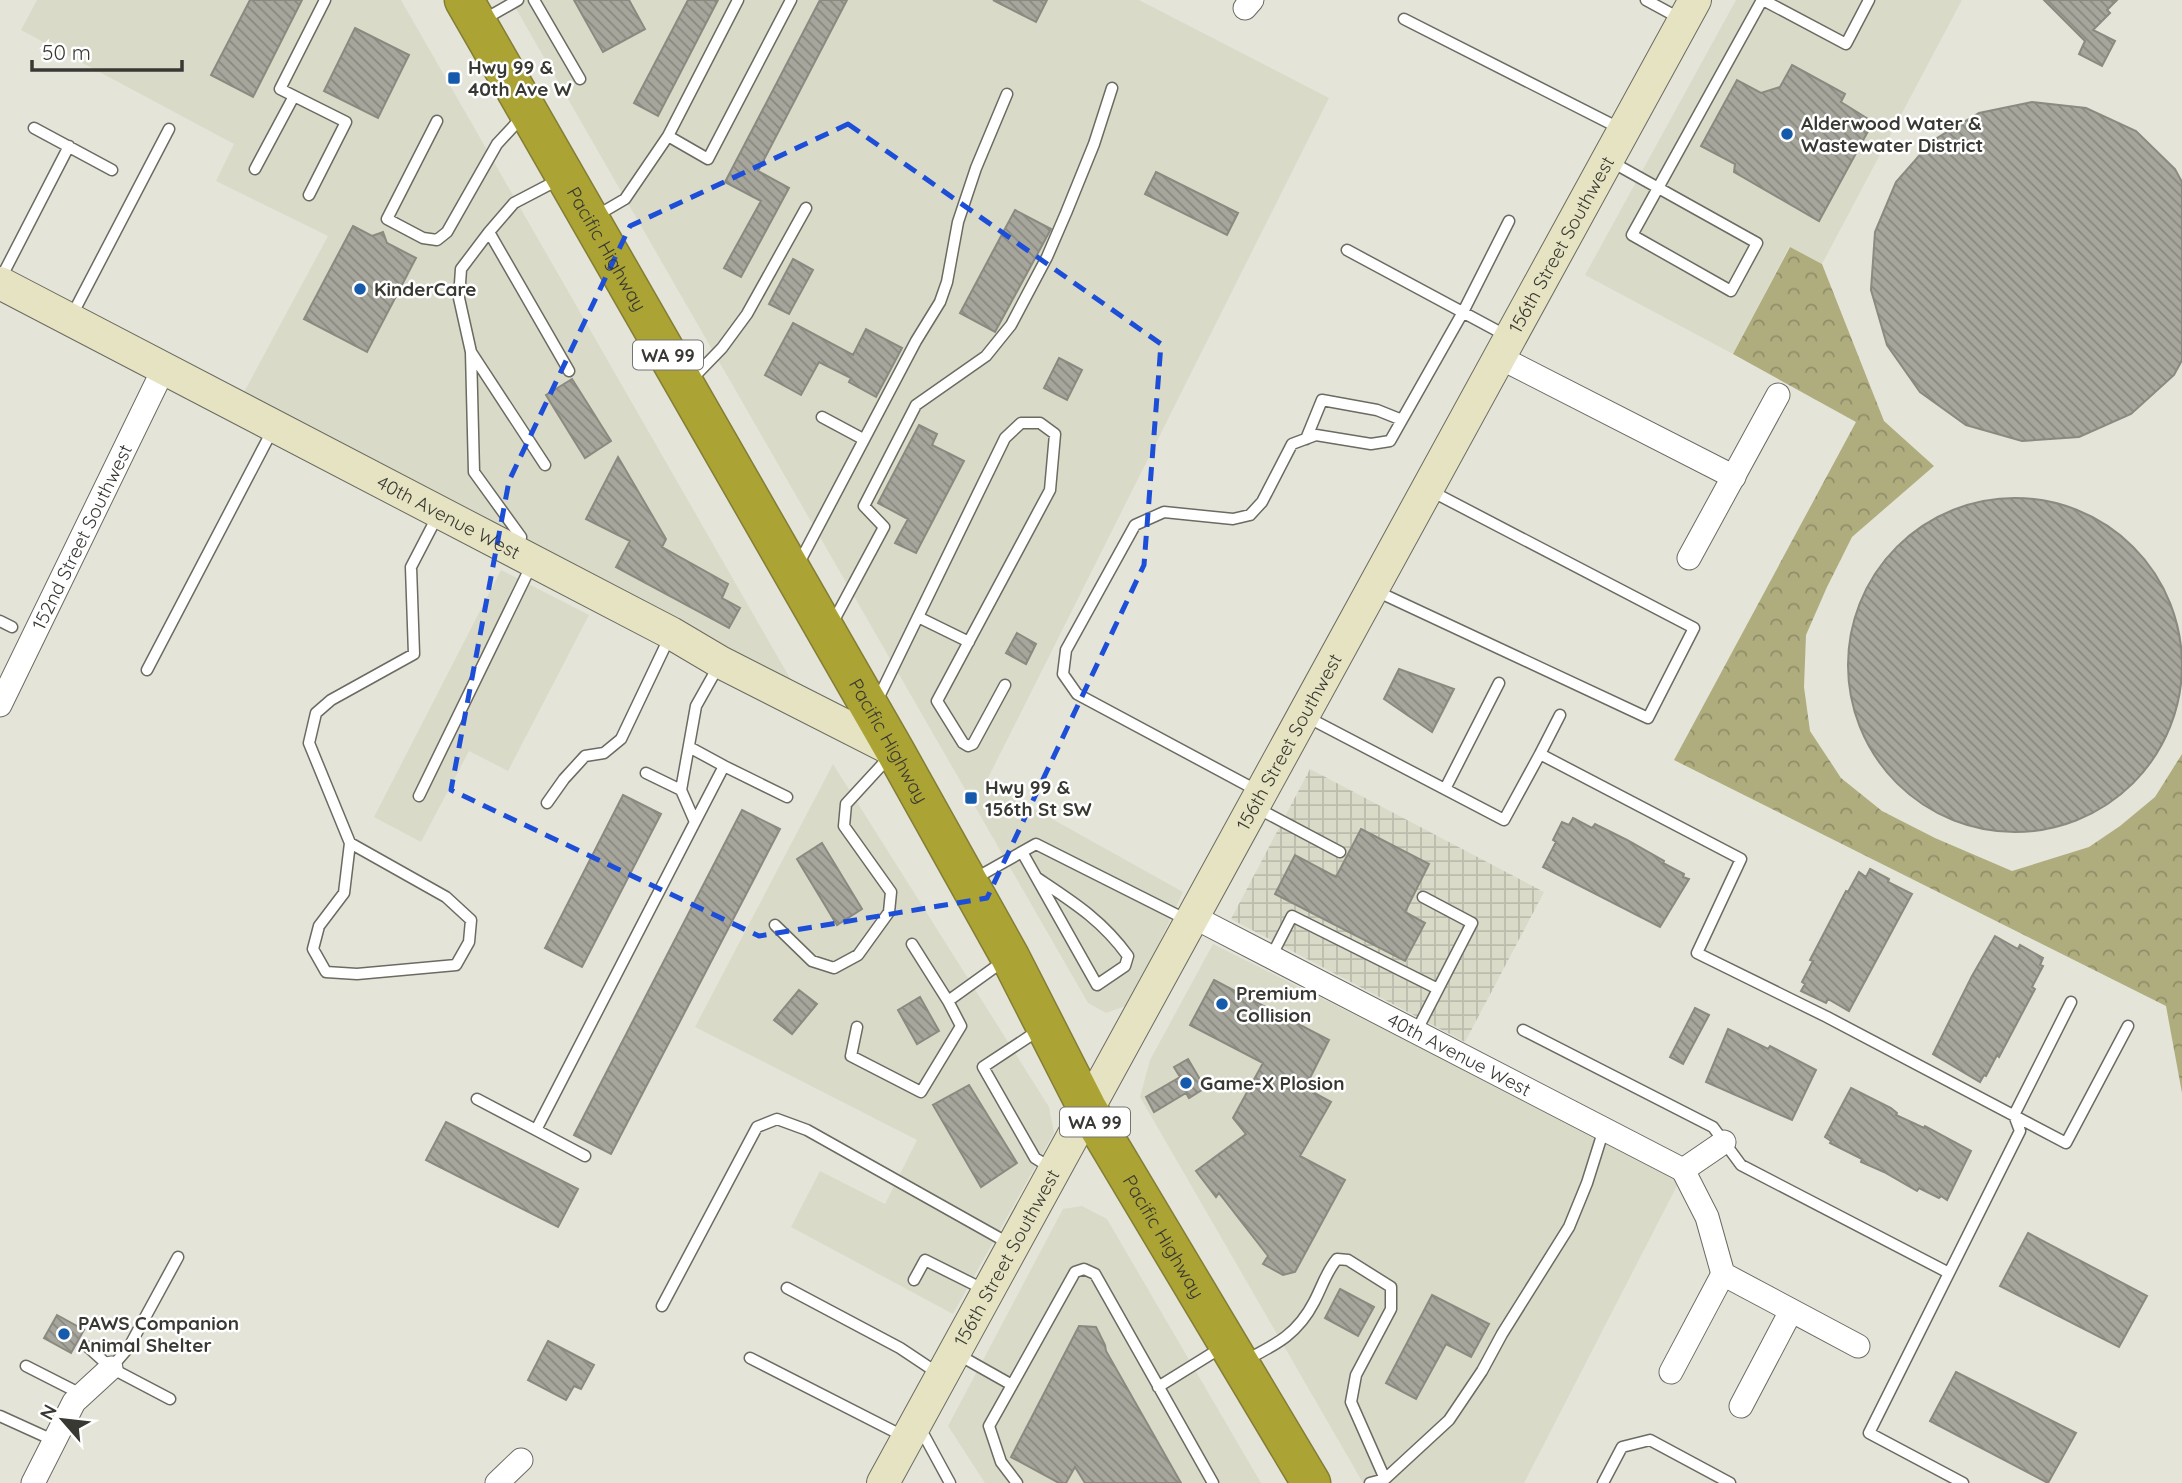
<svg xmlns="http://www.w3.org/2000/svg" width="2182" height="1483" font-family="Quicksand,sans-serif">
<defs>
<pattern id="industrial-grid" width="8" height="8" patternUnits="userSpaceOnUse" patternTransform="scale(1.75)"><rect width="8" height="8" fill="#dadac8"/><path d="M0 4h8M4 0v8" fill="none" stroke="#bcbcac"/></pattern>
<pattern id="forest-crowns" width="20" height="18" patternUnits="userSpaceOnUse" patternTransform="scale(1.75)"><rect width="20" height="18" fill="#afad7e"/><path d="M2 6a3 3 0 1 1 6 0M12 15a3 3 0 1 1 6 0" fill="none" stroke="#8f8e68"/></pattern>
<pattern id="building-back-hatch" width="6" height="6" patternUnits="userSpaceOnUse" patternTransform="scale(1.75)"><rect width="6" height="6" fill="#a6a69c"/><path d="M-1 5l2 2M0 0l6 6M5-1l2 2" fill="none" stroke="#888880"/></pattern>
</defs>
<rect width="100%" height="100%" fill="#e4e4d9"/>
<path fill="#dadac8" d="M37,0H401L791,680L243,394L328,236L216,181L234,144L21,30Z
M511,0H1139L1329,98L986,782L1183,892L1131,1004L1106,1013L1088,1003Z
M1736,0H1962L1822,264L1789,247L1733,354L1585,275Z
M501,570L589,615L508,771L469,751L421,842L374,817Z
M833,764L1049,1107L1054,1133L953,1314L791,1227L820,1171L885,1204L917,1140L695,1027Z
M1213,944L1681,1178L1524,1483H1363L1140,1097L1150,1060Z
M1082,1206L1107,1219L1261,1483H985L948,1426L1063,1209Z"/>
<path fill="url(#industrial-grid)" d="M1310,769L1544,892L1465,1042L1231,919Z"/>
<path fill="url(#forest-crowns)" d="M1790,247L1822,264L1884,421L1934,466L1852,537L1827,587L1806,635L1804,687L1810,731L1841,778L1882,811L1935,838L2012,871L2089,847L2120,826L2155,797L2182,754V1093L2166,1006L1674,760L1856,422L1733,354Z"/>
<path fill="url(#building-back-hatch)" stroke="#8a8a80" stroke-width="2" d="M250,0H302L253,97L211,75Z
M574,0H629L645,29L603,52Z
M688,0H718L658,116L634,103Z
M820,0H847L758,171L789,188L741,277L724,268L761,201L725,182Z
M993,0H1047L1036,22Z
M2044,0H2117L2107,10L2110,13L2093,30L2115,41L2102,66L2079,54L2085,41Z
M355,28L409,55L378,118L324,91Z
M1792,65L1845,94L1841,102L1873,122L1819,221L1734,172L1735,164L1701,146L1737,80L1761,93L1780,87Z
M2032,102L2086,108L2136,131L2175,169L2182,182V360L2174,375L2131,414L2079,437L2022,441L1966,425L1920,392L1887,345L1871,290L1875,232L1896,182L1932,141L1979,113Z
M1156,172L1238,213L1227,235L1145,194Z
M1015,210L1051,229L995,332L960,313Z
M353,226L372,236L383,232L387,243L416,258L367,352L304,319Z
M793,259L813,270L789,314L769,304Z
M793,323L853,355L866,329L902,348L876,397L849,382L851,378L819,362L801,395L765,375Z
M1059,358L1082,370L1067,400L1044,388Z
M572,379L611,441L585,458L546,395Z
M919,425L937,434L932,445L964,461L916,553L895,543L908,519L878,503Z
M618,457L666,539L662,547L728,584L722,598L740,608L729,628L616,567L630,541L586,519Z
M1848 665a167 167 0 1 1 334 0a167 167 0 1 1-334 0Z
M1017,633L1036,644L1026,664L1006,653Z
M1399,669L1454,689L1432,732L1384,699Z
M623,795L661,814L582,967L545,948Z
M742,810L780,829L611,1154L574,1135Z
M1573,818L1592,828L1595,824L1627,840L1664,861L1663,863L1684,874L1683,877L1689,879L1660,927L1543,867L1556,842L1553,840L1562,822L1569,825Z
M1361,829L1429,864L1405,912L1425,923L1405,961L1275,894L1295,855L1336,877Z
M822,843L862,909L837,925L797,859Z
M1870,869L1889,879L1888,882L1912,894L1849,1011L1828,999L1826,1003L1801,991L1805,984L1802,982L1813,961L1810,960L1846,891L1848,892L1859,872L1866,877Z
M1995,936L2018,949L2020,945L2043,958L2040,965L2043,966L2032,987L2035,989L1999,1057L1997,1055L1986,1076L1984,1075L1980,1082L1933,1054L1972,976Z
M1214,980L1329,1040L1305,1088L1331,1102L1300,1156L1345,1180L1295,1272L1283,1275L1263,1264L1268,1256L1219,1193L1216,1197L1196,1171L1246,1134L1233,1118L1263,1063L1190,1025Z
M799,990L817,1004L792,1034L774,1020Z
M920,997L939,1031L917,1044L898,1010Z
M1695,1008L1709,1015L1683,1064L1670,1057Z
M1728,1029L1768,1049L1770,1046L1816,1070L1792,1120L1706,1082Z
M1188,1059L1205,1088L1189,1098L1186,1093L1154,1112L1146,1097L1180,1077L1174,1067Z
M969,1085L1017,1163L981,1187L933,1105Z
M1851,1088L1891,1108L1897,1113L1896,1115L1924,1128L1925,1126L1971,1151L1947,1200L1941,1196L1939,1198L1919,1188L1917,1191L1884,1172L1861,1162L1862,1159L1830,1143L1831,1141L1825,1137Z
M446,1122L578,1189L558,1227L426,1160Z
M2028,1233L2147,1296L2119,1347L2000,1286Z
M1340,1289L1374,1307L1358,1336L1325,1318Z
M1432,1295L1489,1324L1471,1357L1446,1344L1416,1399L1386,1383Z
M57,1315L84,1330L71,1353L44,1338Z
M1079,1326L1096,1327L1105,1345L1106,1351L1181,1483H1085L1075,1467L1066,1483H1059L1011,1457Z
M548,1341L594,1365L581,1389L574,1386L566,1400L528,1380Z
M1956,1372L2076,1433L2048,1483L1930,1421Z"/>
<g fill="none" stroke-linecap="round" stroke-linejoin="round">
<defs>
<path id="lane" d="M534,0L580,79
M1646,0L1681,19
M1763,0L1846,44L1869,0
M1404,19L1621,129
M483,20L518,0
M437,121L387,219L423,238L437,240L447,232L497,144L523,116
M34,128L112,170
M668,136L708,159L791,0
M1610,161L1757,243L1731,291L1632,235L1762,0
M255,169L294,96
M309,195L346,122L280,89L325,0
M596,216L625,199L668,136L738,0
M489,232L514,203L558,180
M1347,250L1507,336
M0,280L69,146
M71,317L169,129
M471,352L459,298L461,269L489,232L569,371
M690,381L722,348L747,314L806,208
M822,417L863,439
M1306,439L1322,400L1377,410L1402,420
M515,549L521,537L474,472L471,352L545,465
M798,565L916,341L940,302L947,282L958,222L976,168L1007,94
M1374,590L1648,718L1694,628L1429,490
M918,617L969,642
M0,621L12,627
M832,624L884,527L864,506L916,405L986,356L1011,325L1047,257L1066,213L1094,144L1112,88
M147,670L273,429
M876,703L1005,438L1021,423H1040L1055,434L1050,490L937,701L963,743L968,746L973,744L1005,685
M1307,717L1504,820L1540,754L1741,859L1697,953L1827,1017L2066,1143L2128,1026
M689,747L724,766L695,822
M1540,754L1560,715
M724,766L787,797
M646,773L681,790
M1445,789L1499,683
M1258,791L1077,694L1063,674L1066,650L1135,525L1164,512L1233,519L1250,515L1262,502L1292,444L1316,435L1371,444L1390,441L1463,312L1509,221
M419,796L532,564
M547,803L564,779L585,756L604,753L621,739L670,636
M1255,807L1340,852
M350,843L446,897L471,920L469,942L456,965L357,974L326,972L313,949L319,926L344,893L350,843L309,743L316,713L331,700L414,654L411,567L438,515
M1022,852L1097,985L1125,966L1128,956C1102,920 1073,902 1037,878
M974,879L1036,844L1189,921
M775,925L812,961L834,968L858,955L889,912L891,892L844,826L846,804L891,755
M912,944L948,1001
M1271,957L1292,916L1438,989
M857,1027L851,1056L921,1092L961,1026L948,1001L1005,960
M1039,1030L983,1067L1035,1158L1051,1168
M1523,1030L1713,1127L1741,1165L1949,1273
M1416,1032L1472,923L1423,897
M477,1099L536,1130
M585,1156L536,1130L695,822L681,790L696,706L719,665
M914,1280L925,1260L985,1290
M787,1288L900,1348L939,1374
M662,1306L757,1127L777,1119L807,1130L1010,1244
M88,1347L111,1368L170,1399
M957,1354L1012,1385L989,1426L1001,1462L1017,1483
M750,1358L905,1437
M1244,1361C1275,1345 1297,1335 1314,1302C1322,1287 1326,1272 1337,1259L1348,1260L1391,1287V1309L1356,1375L1351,1402L1385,1479
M26,1366L83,1395
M111,1368L129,1347L178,1257
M1012,1385L1075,1272L1084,1269L1095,1274L1213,1483
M1158,1387L1224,1346
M0,1416L55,1441
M916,1430L925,1437L950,1483
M1370,1483L1385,1479L1449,1420L1482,1371L1502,1334L1569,1227L1587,1183L1604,1129
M1603,1483L1622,1447L1650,1440L1730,1483
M1963,1483L1869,1433L2020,1131L2014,1115L2071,1002"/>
<g id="street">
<path d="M1245,8L1252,0"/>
<path d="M1499,357L1734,477"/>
<path d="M1689,558L1778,395"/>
<path id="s1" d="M0,705L164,368"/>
<path id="s2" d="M1192,916L1683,1170L1724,1142"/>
<path d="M1683,1170L1707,1217L1723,1274L1858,1346"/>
<path d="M1671,1372L1723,1274"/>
<path d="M1741,1406L1791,1311"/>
<path d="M33,1483L74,1402L111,1368"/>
<path d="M497,1483L521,1460"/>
</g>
<g id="secondary">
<path id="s3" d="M0,283L671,633L720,662L895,751"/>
<path id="s4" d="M883,1483L1695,0"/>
</g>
<g id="highway">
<path id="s5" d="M464,0L895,751L1010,957L1087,1108L1311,1483"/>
</g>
</defs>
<use href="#lane" stroke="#6b6b62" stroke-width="13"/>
<use href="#street" stroke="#6b6b62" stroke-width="25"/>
<use href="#secondary" stroke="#6b6b62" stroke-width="34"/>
<use href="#highway" stroke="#837e34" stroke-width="41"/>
<use href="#lane" stroke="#fff" stroke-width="10"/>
<use href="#street" stroke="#fff" stroke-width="23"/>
<use href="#secondary" stroke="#e6e3c2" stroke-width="32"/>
<use href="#highway" stroke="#aba334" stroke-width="38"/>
</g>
<path fill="none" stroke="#1d4ed8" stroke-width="5" stroke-dasharray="14 9" stroke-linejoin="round" d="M848,124L1161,344L1144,565L987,898L759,936L451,790L509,481L630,226Z"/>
<g fill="#165bab" stroke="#fff" stroke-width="2.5">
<rect x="447" y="71" width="14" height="14" rx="3.5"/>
<circle cx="1787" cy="134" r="7"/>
<circle cx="360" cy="289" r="7"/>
<rect x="964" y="791" width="14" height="14" rx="3.5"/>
<circle cx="1222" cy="1004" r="7"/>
<circle cx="1186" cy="1083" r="7"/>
<circle cx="64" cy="1334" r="7"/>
</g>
<g text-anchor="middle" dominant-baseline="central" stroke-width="5" stroke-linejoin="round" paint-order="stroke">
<g fill="#fff" stroke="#747471" stroke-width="2">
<rect x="633" y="340.5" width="70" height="29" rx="5"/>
<rect x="1060" y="1107.5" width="70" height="29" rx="5"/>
</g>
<g font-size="18" font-weight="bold" fill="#393934">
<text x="668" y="355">WA 99</text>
<text x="1095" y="1122">WA 99</text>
</g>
<g font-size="19" font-weight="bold" fill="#393934" stroke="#fff" text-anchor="start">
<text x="468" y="67">Hwy 99 &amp;<tspan x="468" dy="22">40th Ave W</tspan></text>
<text x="1801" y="123">Alderwood Water &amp;<tspan x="1801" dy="22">Wastewater District</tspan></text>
<text x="374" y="289">KinderCare</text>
<text x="985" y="787">Hwy 99 &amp;<tspan x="985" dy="22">156th St SW</tspan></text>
<text x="1236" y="993">Premium<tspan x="1236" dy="22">Collision</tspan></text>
<text x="1200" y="1083">Game-X Plosion</text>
<text x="78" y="1323">PAWS Companion<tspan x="78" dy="22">Animal Shelter</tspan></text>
</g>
<g font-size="19" fill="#393934" stroke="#fff">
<text stroke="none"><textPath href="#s4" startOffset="1412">156th Street Southwest</textPath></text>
<text stroke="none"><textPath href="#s5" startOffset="287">Pacific Highway</textPath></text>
<text stroke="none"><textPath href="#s3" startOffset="506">40th Avenue West</textPath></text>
<text stroke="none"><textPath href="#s1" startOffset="187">152nd Street Southwest</textPath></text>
<text stroke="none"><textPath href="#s5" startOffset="854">Pacific Highway</textPath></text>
<text stroke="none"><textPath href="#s4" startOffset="845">156th Street Southwest</textPath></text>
<text stroke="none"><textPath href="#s2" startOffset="301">40th Avenue West</textPath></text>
<text stroke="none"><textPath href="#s5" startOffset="1421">Pacific Highway</textPath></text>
<text stroke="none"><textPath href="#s4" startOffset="257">156th Street Southwest</textPath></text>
</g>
</g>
<g transform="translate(63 1420) rotate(298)" stroke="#ffffff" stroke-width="5" paint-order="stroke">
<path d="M0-5L12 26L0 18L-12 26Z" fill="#393934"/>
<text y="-10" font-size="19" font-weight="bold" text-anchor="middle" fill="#393934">N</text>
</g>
<path d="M32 60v10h150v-10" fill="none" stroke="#393934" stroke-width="3.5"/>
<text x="42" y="60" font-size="21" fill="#393934" stroke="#ffffff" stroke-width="5" paint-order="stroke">50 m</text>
</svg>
